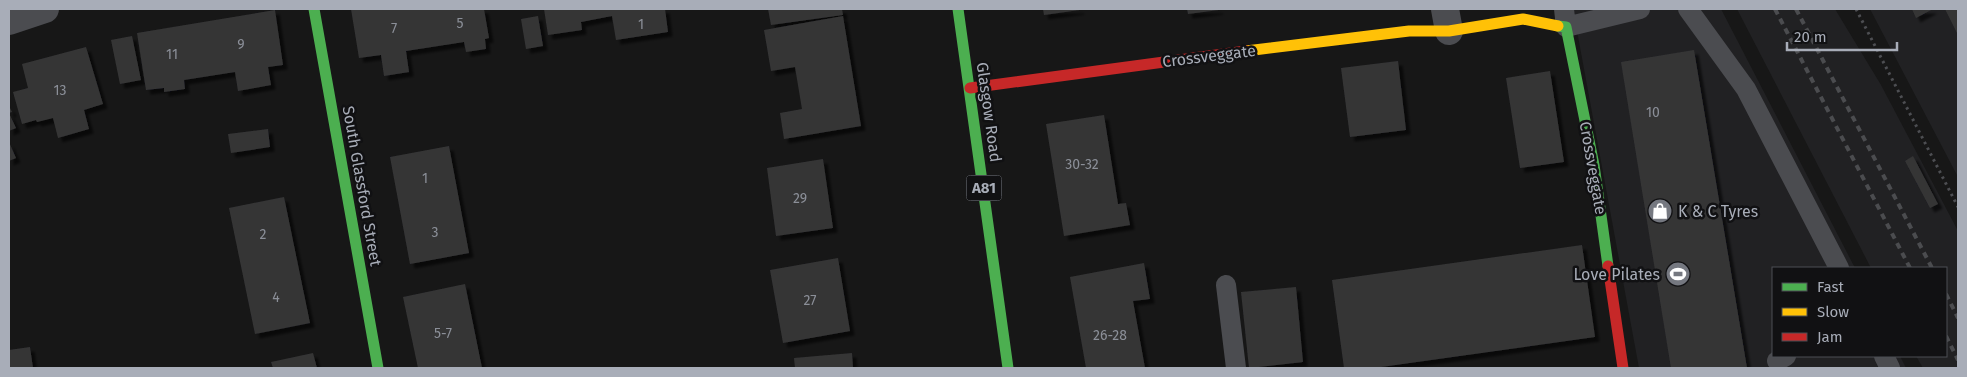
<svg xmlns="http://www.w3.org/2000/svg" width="1967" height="377" font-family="'Fira Sans',sans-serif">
<defs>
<filter id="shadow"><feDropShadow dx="4.5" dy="4.5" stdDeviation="1" flood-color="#0009"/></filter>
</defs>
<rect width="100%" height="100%" fill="#171717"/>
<path fill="#212123" d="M1573,9H1721L1855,268H1773V356H1900L1906,368H1639Z
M1737,9H1835L1881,85L1958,231V368H1923L1916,356H1946V268H1871Z
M1870,9H1958V177Z"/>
<path fill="#353536" filter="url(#shadow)" d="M351,9H484L489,38L485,39L486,49L466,52L464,42L406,51L409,72L384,76L381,55L359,58Z
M544,9H665L668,32L616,40L612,16L581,22L582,30L548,35Z
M768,9H842L843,15L771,25Z
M1043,9H1080V10L1044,15Z
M1187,9H1219V10L1188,14Z
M1912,9H1933L1916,18Z
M1945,9H1958V35Z
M275,10L283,65L268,67L271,85L238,91L235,72L184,80L185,89L164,92V88L146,90L137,33Z
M538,16L543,46L526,49L521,19Z
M843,16L861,126L784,139L780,113L802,109L795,67L771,71L764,30Z
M132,36L141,80L120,84L111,40Z
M86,47L103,104L84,110L89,129L58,138L53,118L37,122L36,120L22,124L13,92L28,88L22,64Z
M1694,50L1747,368H1671L1621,62Z
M1398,61L1406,130L1350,137L1341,68Z
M1550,71L1564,162L1520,168L1506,78Z
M9,106L12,112L9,113L16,128L9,131Z
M1104,115L1118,204L1126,203L1130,225L1064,236L1046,124Z
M268,129L270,147L231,153L228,134Z
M9,142L16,158L9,161Z
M449,146L469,253L410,264L390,157Z
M1913,156L1938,204L1930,208L1905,161Z
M823,159L833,228L776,236L767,168Z
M284,197L310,323L255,334L229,208Z
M1582,245L1595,337L1374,368H1344L1332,280Z
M838,258L850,331L783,343L770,270Z
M1144,263L1150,299L1133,301L1145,368H1086L1070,277Z
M465,284L482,368H418L403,297Z
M1296,287L1303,362L1249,368L1241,292Z
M30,347L33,368H9V350Z
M313,353L317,368H273L271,362Z
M852,353L853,368H795L794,358Z"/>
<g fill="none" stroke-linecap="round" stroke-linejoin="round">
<path stroke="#4d4e52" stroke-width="3" stroke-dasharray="2.5 4" stroke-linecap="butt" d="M1856,9L1958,207"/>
<path stroke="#4b4c50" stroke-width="20" d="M1564,9L1566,27L1640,9
M1688,9L1746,89L1839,268
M1226,285L1236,368
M1884,356L1890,368
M1777,361L1786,356"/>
<path stroke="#4b4c50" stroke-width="28" d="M1445,9L1449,31
M9,21L45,9"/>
<path stroke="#4caf50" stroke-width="11" d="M314,9L378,368
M958,9L1008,368
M1558,26L1566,27L1594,165L1608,266"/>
<path stroke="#ffc107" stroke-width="11" d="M1246,51L1409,31H1449L1523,19L1558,26"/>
<path stroke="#c62828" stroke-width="11" d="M970,88L1246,51
M1608,266L1623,368"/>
<path stroke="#4b4c4f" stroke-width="4" stroke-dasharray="6 5" stroke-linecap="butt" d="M1775,9L1910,268
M1796,9L1932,268
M1946,294L1958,318
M1946,336L1958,360"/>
</g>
<defs>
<symbol id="shop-disc" viewBox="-11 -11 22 22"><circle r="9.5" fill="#757880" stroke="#111113"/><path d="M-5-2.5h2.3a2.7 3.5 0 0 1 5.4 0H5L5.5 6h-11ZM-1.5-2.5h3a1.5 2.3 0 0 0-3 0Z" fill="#fff"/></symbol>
<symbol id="stadium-disc" viewBox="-11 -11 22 22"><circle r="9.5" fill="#757880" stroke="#111113"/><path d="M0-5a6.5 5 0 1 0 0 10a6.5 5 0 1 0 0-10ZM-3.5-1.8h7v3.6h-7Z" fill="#fff"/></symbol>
</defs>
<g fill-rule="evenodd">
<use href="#shop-disc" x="1646" y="197" width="28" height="28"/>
<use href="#stadium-disc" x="1664" y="260" width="28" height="28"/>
</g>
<g text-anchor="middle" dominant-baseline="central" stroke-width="5" stroke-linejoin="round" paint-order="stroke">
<g font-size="14" fill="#8b8f98">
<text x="460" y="23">5</text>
<text x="641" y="24">1</text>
<text x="394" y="28">7</text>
<text x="241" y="44">9</text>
<text x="172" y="54">11</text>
<text x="60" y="90">13</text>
<text x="1653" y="112">10</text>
<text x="1082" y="164">30-32</text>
<text x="425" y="178">1</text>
<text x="800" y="198">29</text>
<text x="435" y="232">3</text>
<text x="263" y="234">2</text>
<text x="276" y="297">4</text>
<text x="810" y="300">27</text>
<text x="443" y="333">5-7</text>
<text x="1110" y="335">26-28</text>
</g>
<rect fill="#111113" stroke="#7b7e86" stroke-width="1" x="966.5" y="175.5" width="35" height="25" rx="4"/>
<g font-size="15" font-weight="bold" fill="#a8adb8">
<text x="984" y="188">A81</text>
</g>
<g font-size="16" fill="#a8adb8" stroke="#111113">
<text transform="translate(1209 56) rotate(-7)">Crossveggate</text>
<text transform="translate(989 112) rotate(82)">Glasgow Road</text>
<text transform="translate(1593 168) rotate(80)">Crossveggate</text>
<text transform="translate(362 186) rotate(80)">South Glassford Street</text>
</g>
<g font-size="16" fill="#a8adb8" stroke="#111113" text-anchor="start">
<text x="1678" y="211">K &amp; C Tyres</text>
<text x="1660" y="274" text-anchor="end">Love Pilates</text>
</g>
</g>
<rect width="1967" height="377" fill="none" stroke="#a8adb8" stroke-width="20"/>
<rect x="1772" y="267" width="175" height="90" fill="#111113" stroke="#4d4f55"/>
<rect x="1782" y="283" width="25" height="8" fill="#4caf50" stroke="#4d4f55"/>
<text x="1817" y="292" font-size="15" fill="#a8adb8">Fast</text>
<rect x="1782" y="308" width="25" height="8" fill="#ffc107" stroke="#4d4f55"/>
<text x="1817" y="317" font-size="15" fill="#a8adb8">Slow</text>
<rect x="1782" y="333" width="25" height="8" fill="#c62828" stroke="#4d4f55"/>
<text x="1817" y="342" font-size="15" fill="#a8adb8">Jam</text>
<path d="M1787 42v8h110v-8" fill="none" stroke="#a8adb8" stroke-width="2.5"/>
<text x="1794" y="42" font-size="15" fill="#a8adb8" stroke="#111113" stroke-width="4" paint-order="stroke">20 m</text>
</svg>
